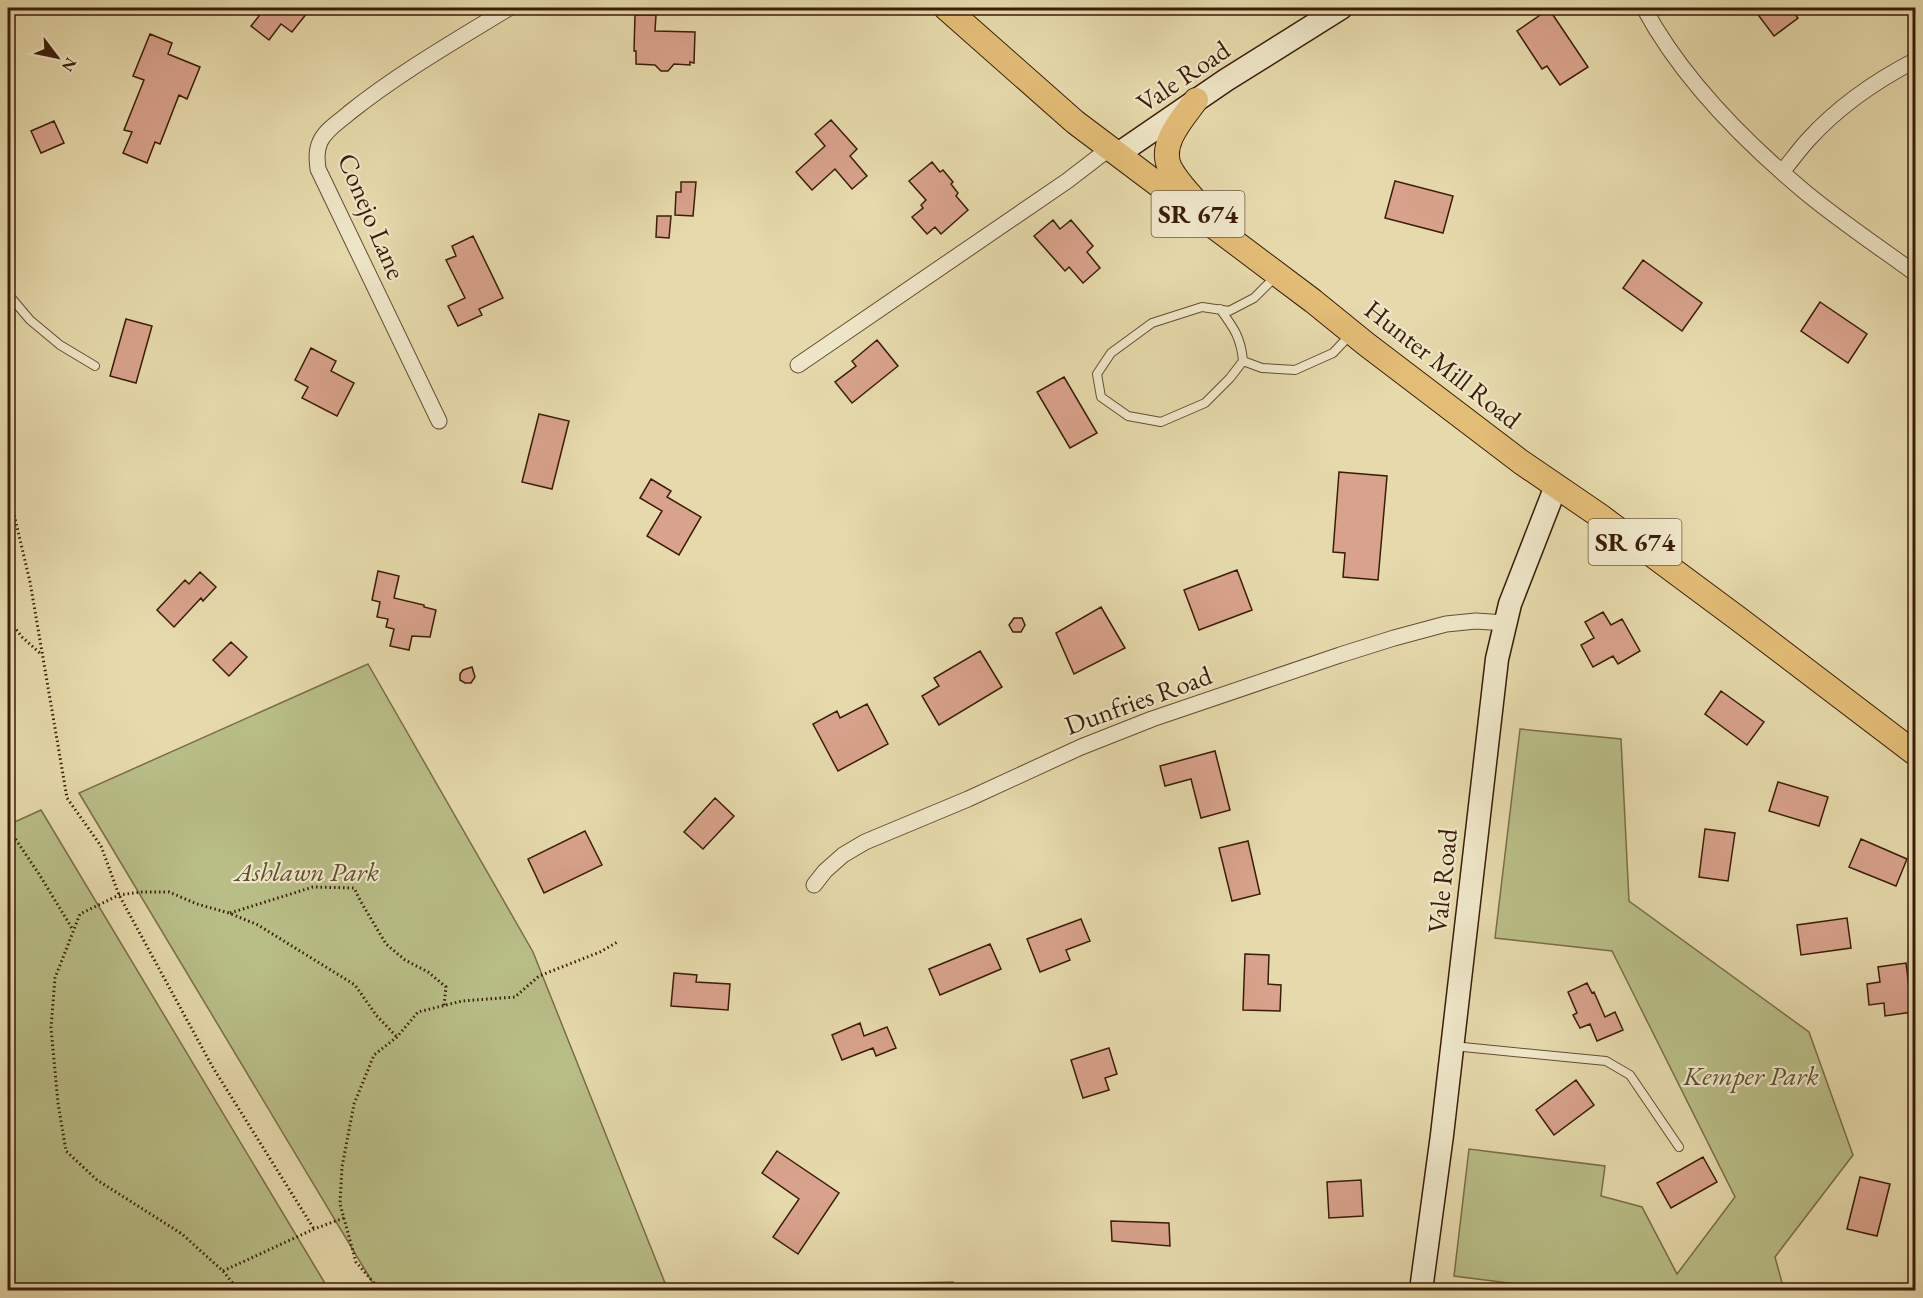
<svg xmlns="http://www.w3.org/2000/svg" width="1923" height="1298" font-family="'EB Garamond',serif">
<rect width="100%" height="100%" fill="#e6daac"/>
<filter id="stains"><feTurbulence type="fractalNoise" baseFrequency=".00333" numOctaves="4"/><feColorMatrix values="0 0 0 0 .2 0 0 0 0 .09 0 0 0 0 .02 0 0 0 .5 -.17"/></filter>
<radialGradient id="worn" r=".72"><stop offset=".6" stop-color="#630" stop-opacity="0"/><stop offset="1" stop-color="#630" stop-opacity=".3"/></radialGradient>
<path fill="#b9be87" stroke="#7a6d48" stroke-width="1.5" d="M368,664L533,952L667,1288L953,1282V1290H377L79,793Z
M1520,729L1621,739L1629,901L1809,1032L1853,1155L1775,1257L1784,1290H1562L1454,1276L1469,1149L1605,1166L1601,1196L1642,1207L1677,1274L1735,1197L1612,951L1495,938Z
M41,810L329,1290H8V825Z"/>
<path fill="#d9a28c" stroke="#3a1c0a" stroke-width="1.5" d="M247,8H311L292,32L281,24L269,40L251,26L259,16Z
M1753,8H1790L1798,18L1774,36Z
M1549,9L1588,67L1560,85L1547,66L1542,69L1517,31Z
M635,15H656L655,31L695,32L694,63L690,62V65L674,64L668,71H661L655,65L636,64V51H634Z
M150,34L172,43L168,54L200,67L187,99L179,95L160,144L155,142L147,163L123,153L132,132L124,130L144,80L133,76Z
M831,120L857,149L850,156L867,176L852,189L835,169L812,190L796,172L825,146L815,134Z
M54,121L64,143L41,153L31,131Z
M932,162L940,172L943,170L953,182L951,184L958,193L956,196L968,210L941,234L935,227L927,234L912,217L923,208L921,205L926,200L909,181Z
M1395,181L1453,196L1443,233L1385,218Z
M681,182H696L693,216L675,215L676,192H681Z
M657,216H671L669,238L656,237Z
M1053,220L1060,229L1071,220L1093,246L1087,252L1100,268L1083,283L1069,267L1065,271L1034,236Z
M473,236L503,298L479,309L482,315L458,326L448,306L465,298L446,260L456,256L452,246Z
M1643,260L1702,303L1682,331L1623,288Z
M1820,302L1867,334L1848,363L1801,331Z
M126,319L152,326L136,383L110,376Z
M877,340L898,366L852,403L835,382L856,366L852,361Z
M311,348L336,361L331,371L354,383L337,416L302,398L308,387L295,380Z
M1064,377L1097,433L1070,448L1037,392Z
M539,414L569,421L552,489L522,482Z
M1339,472L1387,476L1378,580L1343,577L1345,553L1333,552Z
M651,479L671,491L667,497L701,517L679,555L647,536L662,511L640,498Z
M1237,570L1252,610L1199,630L1184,590Z
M378,571L399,576L394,598L424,605V607L436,610L430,637L412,636L409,650L390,646L394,629L386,627L388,619L377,617L380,602L372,600Z
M200,572L216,587L203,601L201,598L174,627L157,610L185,580L189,584Z
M1101,607L1125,648L1074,674L1056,633Z
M1603,612L1611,625L1622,619L1640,651L1618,664L1613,656L1593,667L1581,645L1594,638L1585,622Z
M1014,618H1022L1025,625L1021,632H1013L1009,625Z
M231,642L247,657L229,676L213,660Z
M980,651L1002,687L939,725L922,696L939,686L934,678Z
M472,667L475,677L471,683H465L460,680V674L463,670Z
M1721,691L1764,722L1747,745L1705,714Z
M867,704L888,744L838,771L813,724L837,711L840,718Z
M1215,751L1230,810L1201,818L1191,779L1165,786L1160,766Z
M1778,782L1828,797L1819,826L1769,811Z
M715,798L734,816L703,849L684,832Z
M1705,829L1735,833L1728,881L1699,877Z
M585,831L602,865L544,893L528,859Z
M1861,839L1907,859L1896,886L1849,867Z
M1248,841L1260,894L1232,901L1219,848Z
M1847,918L1851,948L1801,955L1797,925Z
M1081,919L1090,941L1066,950L1070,960L1040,972L1027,939Z
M990,944L1001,969L940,995L929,969Z
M1245,954L1269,955L1268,984L1281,985L1280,1011L1243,1010Z
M1906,963L1912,1012L1885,1016L1884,1003L1869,1005L1867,984L1880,982L1878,967Z
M674,973L697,975L696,982L730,984L728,1010L671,1006Z
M1587,983L1592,993L1594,992L1605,1017L1615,1012L1623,1030L1597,1041L1590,1024L1580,1028L1573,1015L1577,1013L1568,992Z
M860,1023L864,1036L887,1027L896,1048L876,1056L873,1048L842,1060L832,1035Z
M1109,1048L1117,1074L1105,1078L1109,1090L1083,1098L1071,1060Z
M1576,1080L1594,1105L1554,1135L1536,1110Z
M777,1151L839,1193L798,1254L773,1237L799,1199L762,1173Z
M1703,1157L1717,1182L1671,1208L1657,1183Z
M1860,1177L1890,1184L1877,1236L1847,1229Z
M1361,1180L1363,1216L1329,1218L1327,1182Z
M1111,1221L1169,1223L1170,1246L1112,1241Z"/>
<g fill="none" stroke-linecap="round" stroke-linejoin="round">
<defs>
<path id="lane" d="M1276,276L1254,298L1229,311L1202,307L1152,323L1111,353L1097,374L1101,397L1128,416L1161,422L1205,403L1230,378L1243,361L1262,368L1295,370L1333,353L1351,334
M8,294L30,320L60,345L95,366
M1220,309C1234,328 1241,338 1243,361
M8,392L9,400
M1453,1046L1606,1061L1630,1075L1679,1147"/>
<path id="street" d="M1644,8C1682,79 1744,141 1805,192C1840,221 1879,247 1916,274
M1782,172C1791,161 1799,150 1808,140C1838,107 1877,80 1916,60
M798,365L1067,181L1110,148
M439,421L318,169C317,160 316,151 320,142C326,129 339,122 349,113C399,73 455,41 509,8
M814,885L825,871L843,855L865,842L968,799L1081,747L1152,719L1340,655L1394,638L1446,624L1476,621L1505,623"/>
<path id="secondary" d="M1118,154L1226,80L1341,8
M1421,1290L1442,1135L1497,659L1510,604L1556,486"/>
<path id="primary" d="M946,8L1075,122L1313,301L1366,344L1521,462L1600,516L1740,620L1916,754
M1196,202C1187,191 1176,180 1170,168C1158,144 1183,118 1196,100"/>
</defs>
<use href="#lane" stroke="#654c32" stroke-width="10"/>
<use href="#street" stroke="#654c32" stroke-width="17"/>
<use href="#secondary" stroke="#3a1c0a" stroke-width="25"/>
<use href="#primary" stroke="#3a1c0a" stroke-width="26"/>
<path stroke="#3a1c0a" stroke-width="3" stroke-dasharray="1.5 3" stroke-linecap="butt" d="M8,472L10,411
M8,489L30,582L67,798L101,846L119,895L212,1066L314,1229
M8,619L22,637L41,654
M8,828L39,874L73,930
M230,913L313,887L354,888L361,902L386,944L405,960L428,972L446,987L444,1006
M223,1271L314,1229L344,1218
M238,1290L223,1271L182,1234L97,1180L66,1151L58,1103L51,1028L55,978L80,914L119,895L141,892H169L197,904L229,913L258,925L355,985L376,1015L397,1037
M380,1290L356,1262L340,1204L342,1167L354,1104L374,1055L397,1037L418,1012L462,1001L515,997L539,976L600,952L619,941"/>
<use href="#lane" stroke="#efe7c9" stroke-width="8"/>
<use href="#street" stroke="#efe7c9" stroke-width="15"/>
<use href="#secondary" stroke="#efe7c9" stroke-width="22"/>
<use href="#primary" stroke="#e3bd76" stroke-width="24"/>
</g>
<g text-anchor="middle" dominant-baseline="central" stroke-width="4.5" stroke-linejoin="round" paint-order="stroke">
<g fill="#efe7c9" stroke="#705943" stroke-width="1.5">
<rect x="1151.5" y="191" width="93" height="46" rx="4.5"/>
<rect x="1588.5" y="519" width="93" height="46" rx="4.5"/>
</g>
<g font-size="26" font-weight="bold" fill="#3a1c0a">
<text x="1198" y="214">SR 674</text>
<text x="1635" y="542">SR 674</text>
</g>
<g font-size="27" fill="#3a1c0a" stroke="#efe7c9">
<text transform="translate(1183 76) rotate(-34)">Vale Road</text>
<text transform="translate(372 216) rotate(67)">Conejo Lane</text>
<text transform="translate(1443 364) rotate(38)">Hunter Mill Road</text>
<text transform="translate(1138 700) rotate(-20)">Dunfries Road</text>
<text transform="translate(1442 881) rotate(-84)">Vale Road</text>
</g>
<g font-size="27" font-style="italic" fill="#604d30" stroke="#efe7c9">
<text x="307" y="871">Ashlawn Park</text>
<text x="1751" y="1075">Kemper Park</text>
</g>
</g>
<rect width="1923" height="1298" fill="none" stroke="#e6daac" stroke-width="30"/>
<rect x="9" y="9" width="1905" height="1280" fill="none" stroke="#3a1c0a" stroke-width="3"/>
<rect x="15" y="15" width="1893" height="1268" fill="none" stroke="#3a1c0a" stroke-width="1.5"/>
<g transform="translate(57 57) rotate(122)" stroke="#efe7c9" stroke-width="4.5" paint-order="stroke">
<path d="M0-4.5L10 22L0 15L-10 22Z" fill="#3a1c0a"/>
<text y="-9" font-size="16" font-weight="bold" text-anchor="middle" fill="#3a1c0a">N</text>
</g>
<rect width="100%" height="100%" filter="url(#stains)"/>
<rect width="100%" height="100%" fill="url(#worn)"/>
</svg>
